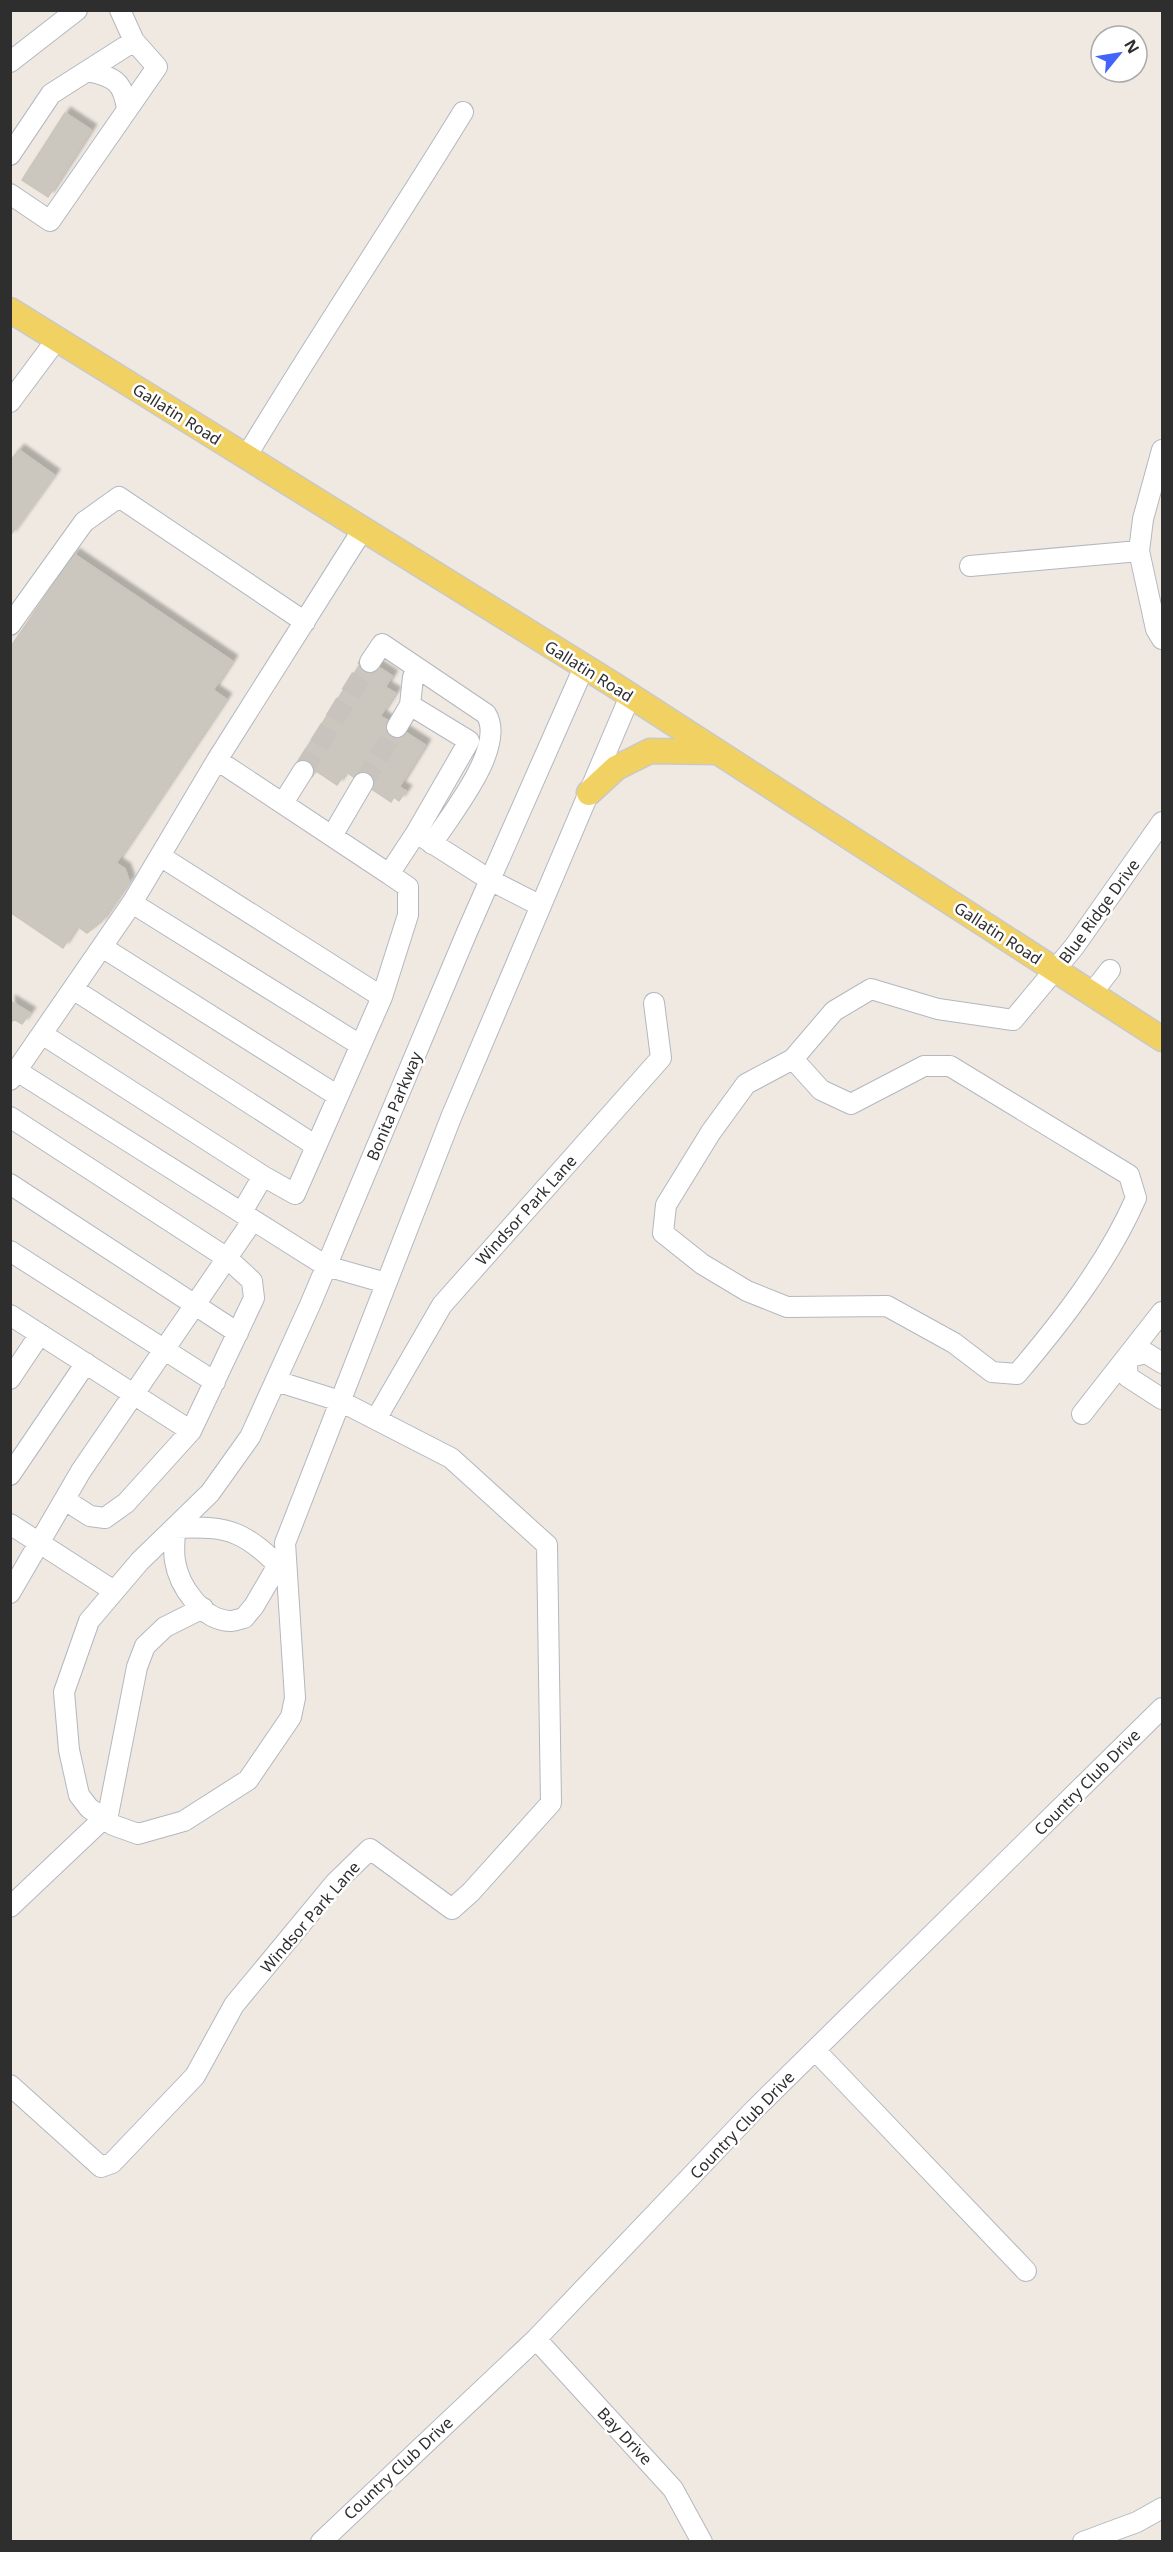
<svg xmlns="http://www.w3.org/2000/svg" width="1173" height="2552" font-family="'Noto Sans',sans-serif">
<defs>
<filter id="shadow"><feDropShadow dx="5.5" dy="-5.5" stdDeviation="1.5" flood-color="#0004"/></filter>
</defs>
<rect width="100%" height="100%" fill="#efe9e1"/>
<path fill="#cbc7bf" stroke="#cbc5ba" stroke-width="1.5" filter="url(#shadow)" d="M65,113L91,130L48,197L22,180Z
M19,450L54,475L10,536V461Z
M74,554L232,661L213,690L226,699L116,863L125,869L129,881L101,922L87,933L77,926L63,948L10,912V648Z
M364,658L392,676L385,687L395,693L380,716L425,745L399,787L406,791L399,801L394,797L391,802L346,772L337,785L316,771L312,777L295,766Z
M10,1001L30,1013L22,1024L14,1019L10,1024Z"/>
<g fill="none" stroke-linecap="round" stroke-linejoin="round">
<path stroke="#c8c4bd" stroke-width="20" stroke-dasharray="20 10" stroke-linecap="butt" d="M303,771L370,662
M363,783L397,727"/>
<defs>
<path id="minor" d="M10,62L77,10
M88,71C115,77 123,82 127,109
M10,155L51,94L134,41
M10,194L50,221L157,67L134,41L120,10
M10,402L57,339
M1162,450L1143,519L1139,551L1156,629L1162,639
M246,457C316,340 392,228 463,112
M970,566L1139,551
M10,625L84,522L119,497L305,622
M370,662L382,644L486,714C507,747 450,815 432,844
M584,667L467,932L310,1305L250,1437L210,1493L140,1561L89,1621L64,1692L69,1750L79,1795L89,1808L113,1825L138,1834L184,1821L248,1780L291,1717L295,1698L285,1543L452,1115L630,696
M397,727L410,705L413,677
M217,760L389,874
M283,803L303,771
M332,836L363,783
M421,836L490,880L541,906
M160,856L382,997
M132,903L360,1045
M102,947L338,1096
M73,989L316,1146
M1092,993L1110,970
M42,1034L263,1176
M793,1059L746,1084L711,1132L666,1205L663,1233L702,1264L747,1291L787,1307L887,1306L954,1343L992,1372L1017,1374C1062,1321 1108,1262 1136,1198L1129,1175L950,1066H924L851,1104L821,1090L793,1059L834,1011L871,989L938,1009L1013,1020L1074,947L1162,822
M17,1071L326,1266L386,1283
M10,1080L132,903L217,760L363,529
M10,1117L227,1258L252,1281L254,1298L191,1431L126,1503L105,1518L90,1516L65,1500
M10,1184L238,1333
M242,1212L263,1176L295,1194L382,997L408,915V887L389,874L416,833L469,741L410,705
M10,1251L215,1382
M10,1315L191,1431
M1162,1363L1146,1353L1126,1358L1128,1377L1162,1399
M10,1379L40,1334
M1082,1414L1162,1312
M376,1419L442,1305L661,1058L654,1003
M10,1475L86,1363
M10,1524L114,1591
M278,1565L254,1606L244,1618C239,1619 234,1621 230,1621C202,1620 179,1586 175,1561C173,1550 175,1538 175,1528C233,1525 246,1533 287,1574
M10,1593L81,1471L253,1220
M107,1820L137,1667L145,1646L165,1627L203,1608
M10,1907L104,1818
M815,2050L1026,2271
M10,2085L101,2167L112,2163L195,2076L234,2005L335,1883L370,1849L452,1909L471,1892L551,1803L547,1545L451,1458L340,1401L276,1381
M536,2339L673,2489L702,2542
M321,2542L536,2339L755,2109L1162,1708
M1083,2542L1137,2522L1162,2508"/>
<path id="major" d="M10,310L614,685L1162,1039
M589,793L616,768L650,751L716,752"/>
</defs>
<use href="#minor" stroke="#b4b7c1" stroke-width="22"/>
<use href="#major" stroke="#c9c9c9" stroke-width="27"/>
<use href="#minor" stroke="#fff" stroke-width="20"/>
<use href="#major" stroke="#f2d163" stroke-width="24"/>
</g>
<g text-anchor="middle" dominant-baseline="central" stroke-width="5" stroke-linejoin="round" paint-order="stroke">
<g font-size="16" fill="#2e2e2e" stroke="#fff">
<text transform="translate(177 414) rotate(32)">Gallatin Road</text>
<text transform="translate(589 671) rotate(32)">Gallatin Road</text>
<text transform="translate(1099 911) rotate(-54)">Blue Ridge Drive</text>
<text transform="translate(998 933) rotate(33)">Gallatin Road</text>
<text transform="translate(394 1106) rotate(-67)">Bonita Parkway</text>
<text transform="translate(526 1210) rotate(-48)">Windsor Park Lane</text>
<text transform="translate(1087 1782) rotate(-45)">Country Club Drive</text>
<text transform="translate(310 1917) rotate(-49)">Windsor Park Lane</text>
<text transform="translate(742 2125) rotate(-46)">Country Club Drive</text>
<text transform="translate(625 2436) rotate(47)">Bay Drive</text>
<text transform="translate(398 2468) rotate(-43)">Country Club Drive</text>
</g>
</g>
<rect width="1173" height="2552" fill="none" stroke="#2e2e2e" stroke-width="24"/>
<g transform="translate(1119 54) rotate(60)"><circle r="28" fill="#ffffff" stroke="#ababab" stroke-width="1.5"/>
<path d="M0-4.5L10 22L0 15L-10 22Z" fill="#4264fb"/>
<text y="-9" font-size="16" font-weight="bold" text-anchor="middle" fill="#2e2e2e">N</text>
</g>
</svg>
